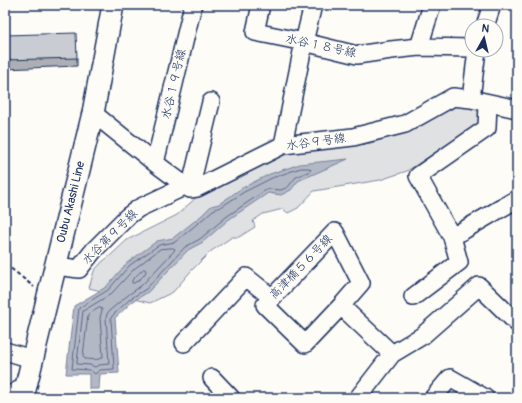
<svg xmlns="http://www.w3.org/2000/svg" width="522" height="403" font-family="Pangolin,'Klee One',sans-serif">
<rect width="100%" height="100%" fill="#fdfcf7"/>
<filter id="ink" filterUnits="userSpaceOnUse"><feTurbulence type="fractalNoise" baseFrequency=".025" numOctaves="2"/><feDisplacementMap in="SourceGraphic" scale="8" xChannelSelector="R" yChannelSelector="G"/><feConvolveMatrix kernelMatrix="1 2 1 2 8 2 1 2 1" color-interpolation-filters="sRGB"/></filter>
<g filter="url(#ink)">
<path fill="#e0e1e3" stroke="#7e88a0" d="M457,106L479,108V124L407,171L380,180L314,191L298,208L288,213L283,209L263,214L253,221L255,227L239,237H232L210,252L191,271L173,292L150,303L89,288L94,271L102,262L111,255L127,240L177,215L201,193L277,156L316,148L367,144L402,133Z"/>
<path fill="#b3b8c5" stroke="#76819c" d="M348,159L298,181L291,190L281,195L268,193L228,220L203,242L188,250L148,292L132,302L115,318L119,373L100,374L99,389H89V374H66L74,306L106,287L127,263L157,241L173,238L201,216L211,206L219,204L242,188L270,174L300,164Z"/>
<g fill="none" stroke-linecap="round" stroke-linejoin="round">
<path stroke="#586687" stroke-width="1" d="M301,168H309L311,170L310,171L296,177L288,187L281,190L269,189L266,190L226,217L200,239L185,247L146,289L130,299L113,315L111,318L114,367V369L100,370L95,374L90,370L72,369L79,308L108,290L130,265L159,245L175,242L203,219L213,210L221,207L244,192L272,178Z
M173,248L175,249L174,251L142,285L127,296L109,311L107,314L106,318L109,364L99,365L95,367L90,365L77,364V362L83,311L111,294L134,269L160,249Z
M144,269L146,270C146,275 139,280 134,283H132V280L138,274Z
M99,308H101L102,310L100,318L103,357C98,361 91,359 85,359L83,356L88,315Z"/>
<defs>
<path id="minor" d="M261,5L255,32L304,42L357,55L391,50L419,47L432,5
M485,26L492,5
M419,47L472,48
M471,99L477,50
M488,103L487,128L418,176L452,237L517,199
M93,113L155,163L190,189L197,188L283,145L353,137L405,124L453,97L471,99L517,109
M283,145L304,42L313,5
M155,163L193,5
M190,189L211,102
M56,266L79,269L94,250L128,216L139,208L177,190L184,185
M413,297L459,262L452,237
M341,306L361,283L335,232L265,305L305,344L341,306L392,354
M184,343L246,277L271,297
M5,351L32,359
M212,378L231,398
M9,398L15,392L26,386
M358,398L392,354L422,336L479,286L517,323
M433,398L450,378L485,398"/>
<path id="major" d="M23,398L93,113L113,5"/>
</defs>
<use href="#minor" stroke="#1b2f5e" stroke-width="20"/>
<use href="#major" stroke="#1b2f5e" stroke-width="24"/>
<path stroke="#1b2f5e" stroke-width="2" stroke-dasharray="4 3" stroke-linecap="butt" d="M5,267L8,266L34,287"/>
<use href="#minor" stroke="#fdfcf7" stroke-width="17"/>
<use href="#major" stroke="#fdfcf7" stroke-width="21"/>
</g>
<path fill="#adafb5" stroke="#1b2f5e" d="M5,35L77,58V66L5,69Z"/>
<path fill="#c9ccd3" stroke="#1b2f5e" d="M76,33L77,58L5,60V35Z"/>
</g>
<g text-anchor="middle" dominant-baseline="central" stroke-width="3" stroke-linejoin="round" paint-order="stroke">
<g font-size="12" fill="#1b2f5e" stroke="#fdfcf7">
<text transform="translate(321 46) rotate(12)">水谷１８号線</text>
<text transform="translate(174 84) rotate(-77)">水谷１９号線</text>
<text transform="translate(316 142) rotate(-8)">水谷９号線</text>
<text transform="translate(71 202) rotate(-76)">Oubu Akashi Line</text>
<text transform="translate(110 237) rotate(-45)">水谷第９号線</text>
<text transform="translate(301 267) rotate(-46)">高津橋５６号線</text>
</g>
</g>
<rect width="522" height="403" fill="none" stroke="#fdfcf7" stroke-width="20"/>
<rect x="10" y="10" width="502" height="383" fill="none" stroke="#1b2f5e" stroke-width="1.5" filter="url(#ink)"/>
<g transform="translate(484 38) rotate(8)"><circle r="19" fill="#fdfcf7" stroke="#a3aaba"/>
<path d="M0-3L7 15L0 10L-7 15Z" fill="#1b2f5e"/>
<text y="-6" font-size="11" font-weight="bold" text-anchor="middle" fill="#1b2f5e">N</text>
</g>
</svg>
